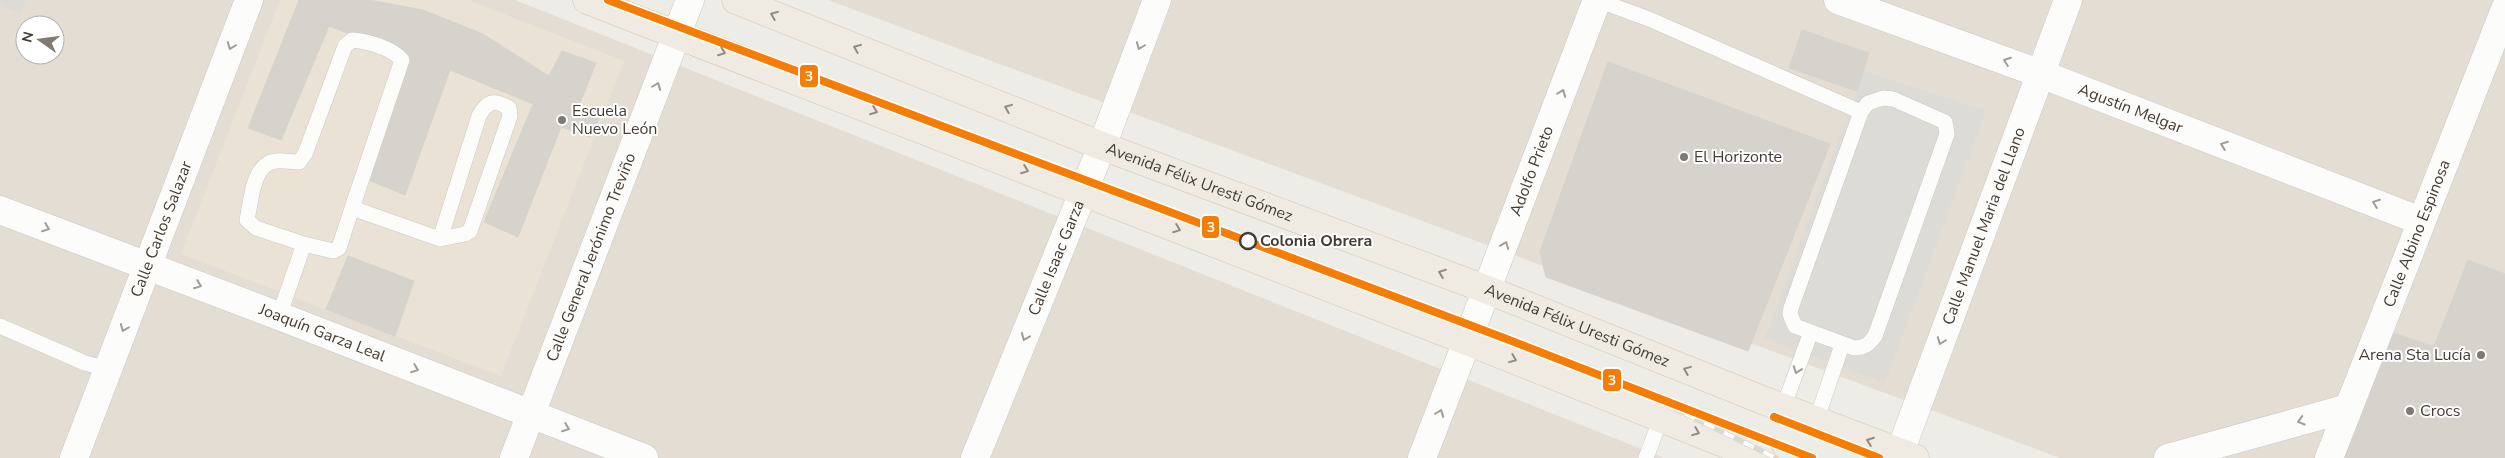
<svg xmlns="http://www.w3.org/2000/svg" width="2505" height="458" font-family="'Nunito Sans',sans-serif">
<rect width="100%" height="100%" fill="#eeece6"/>
<path fill="#e3ddd3" fill-rule="evenodd" d="M0,0H515L1664,458H0ZM25,25H55V55H25Z
M828,0H2505V458H2060Z"/>
<path fill="#eae3d5" d="M280,0H468L624,61L501,376L181,254Z"/>
<path fill="#dddbd6" d="M0,0H26L21,13L0,5Z
M1864,71L1986,111L1885,383L1765,338Z"/>
<path fill="#d6d3cd" stroke="#d6d3cc" d="M299,0H369L423,10L483,34L549,76L562,51L596,63L579,106L602,113L590,137L561,127L518,237L484,222L533,104L450,70L405,195L366,179L409,57L329,26L281,140L248,128Z
M1802,30L1869,53L1857,91L1789,68Z
M1608,62L1830,144L1748,351L1546,277L1540,252Z
M348,256L414,281L395,336L326,309Z
M2468,260L2505,274V458H2448L2481,363L2434,347Z
M2385,330L2481,363L2448,458H2337Z"/>
<g fill="none" stroke-linecap="round" stroke-linejoin="round">
<defs>
<path id="service" d="M1597,0L1649,19L1861,112
M1883,98L1893,99L1945,122L1947,134L1875,336C1869,344 1865,348 1854,348L1795,326L1790,314L1791,308L1861,112L1868,103Z
M304,244L333,251L339,248L352,208L440,239L465,234L470,231L510,116L509,108C494,99 487,101 479,116L440,239
M279,316L304,244L256,228L247,220C251,203 252,163 276,161C283,160 291,162 299,162L305,154L345,46L352,40C367,41 392,48 402,60L352,208
M0,326L85,363L108,369
M1783,408L1811,332
M1816,421L1842,345
M1646,458L1661,418"/>
<g id="minor">
<path id="s1" d="M1838,0L2041,74L2421,221"/>
<path id="s2" d="M0,210L279,316L644,458"/>
<path id="s3" d="M1900,452L2068,0"/>
<path id="s4" d="M74,458L249,0"/>
<path id="s5" d="M514,458L690,0"/>
<path id="s6" d="M975,458L1102,146"/>
<path d="M1422,458L1467,341"/>
<path d="M2168,458L2348,408"/>
<path id="s7" d="M2329,458L2505,9"/>
</g>
<g id="tertiary">
<path d="M1102,146L1157,0"/>
<path id="s8" d="M1467,341L1597,0"/>
</g>
<g id="primary">
<path d="M587,0L1467,341L1761,458"/>
<path id="s9" d="M736,0L1102,146L1488,290L1765,401L1915,458"/>
</g>
</defs>
<use href="#service" stroke="#cac8c2" stroke-width="16"/>
<use href="#minor" stroke="#cac8c2" stroke-width="29"/>
<use href="#tertiary" stroke="#cac8c2" stroke-width="29"/>
<use href="#primary" stroke="#d1c7b3" stroke-width="29"/>
<use href="#service" stroke="#fcfcfb" stroke-width="15"/>
<use href="#minor" stroke="#fcfcfb" stroke-width="28"/>
<use href="#tertiary" stroke="#fcfcfb" stroke-width="28"/>
<use href="#primary" stroke="#f0ebe2" stroke-width="28"/>
<defs>
<path id="rail" d="M1645,394L1776,458"/>
</defs>
<use href="#rail" stroke="#d8d8d7" stroke-width="5.5"/>
<use href="#rail" stroke="#fff" stroke-width="4" stroke-dasharray="11" stroke-linecap="butt"/>
<defs>
<path id="metro-1" d="M608,0L1504,338L1812,458
M1774,417L1879,458"/>
</defs>
<use href="#metro-1" stroke="#fff" stroke-width="11"/>
<use href="#metro-1" stroke="#f67d03" stroke-width="8"/>
</g>
<defs><path id="oneway-chevron" d="M-2-3.5L2.5 0L-2 3.5" fill="none" stroke-width="1.6" stroke-linecap="round" stroke-linejoin="round" transform="scale(1.25)"/></defs>
<g stroke="#918b82">
<use href="#oneway-chevron" transform="translate(774 15) rotate(-158)"/>
<use href="#oneway-chevron" transform="translate(857 48) rotate(-158)"/>
<use href="#oneway-chevron" transform="translate(722 52) rotate(21)"/>
<use href="#oneway-chevron" transform="translate(1008 108) rotate(-158)"/>
<use href="#oneway-chevron" transform="translate(874 111) rotate(21)"/>
<use href="#oneway-chevron" transform="translate(1025 170) rotate(21)"/>
<use href="#oneway-chevron" transform="translate(1177 229) rotate(21)"/>
<use href="#oneway-chevron" transform="translate(1442 273) rotate(-159)"/>
<use href="#oneway-chevron" transform="translate(1513 359) rotate(22)"/>
<use href="#oneway-chevron" transform="translate(1687 370) rotate(-158)"/>
<use href="#oneway-chevron" transform="translate(1696 432) rotate(22)"/>
<use href="#oneway-chevron" transform="translate(1870 441) rotate(-160)"/>
</g>
<g stroke="#a09c97">
<use href="#oneway-chevron" transform="translate(231 46) rotate(111)"/>
<use href="#oneway-chevron" transform="translate(1140 46) rotate(111)"/>
<use href="#oneway-chevron" transform="translate(2007 61) rotate(-160)"/>
<use href="#oneway-chevron" transform="translate(657 86) rotate(-69)"/>
<use href="#oneway-chevron" transform="translate(1562 93) rotate(-69)"/>
<use href="#oneway-chevron" transform="translate(2224 145) rotate(-159)"/>
<use href="#oneway-chevron" transform="translate(2376 203) rotate(-159)"/>
<use href="#oneway-chevron" transform="translate(46 228) rotate(21)"/>
<use href="#oneway-chevron" transform="translate(1505 245) rotate(-69)"/>
<use href="#oneway-chevron" transform="translate(198 285) rotate(21)"/>
<use href="#oneway-chevron" transform="translate(124 328) rotate(111)"/>
<use href="#oneway-chevron" transform="translate(1025 337) rotate(112)"/>
<use href="#oneway-chevron" transform="translate(1941 341) rotate(111)"/>
<use href="#oneway-chevron" transform="translate(415 369) rotate(21)"/>
<use href="#oneway-chevron" transform="translate(1797 370) rotate(110)"/>
<use href="#oneway-chevron" transform="translate(1440 413) rotate(-69)"/>
<use href="#oneway-chevron" transform="translate(2301 421) rotate(164)"/>
<use href="#oneway-chevron" transform="translate(566 428) rotate(21)"/>
</g>
<g fill="#807a72" stroke="#fff" stroke-width="2">
<circle cx="562" cy="120" r="5"/>
<circle cx="1684" cy="157" r="5"/>
<circle cx="2481" cy="355" r="5"/>
<circle cx="2410" cy="411" r="5"/>
</g>
<circle fill="#fff" stroke="#443c33" stroke-width="2.5" cx="1248" cy="241" r="8"/>
<g text-anchor="middle" dominant-baseline="central" stroke-width="4" stroke-linejoin="round" paint-order="stroke">
<g font-size="16" fill="#443c33" stroke="#fff">
<text stroke="none"><textPath href="#s1" startOffset="312">Agustín Melgar</textPath></text>
<text stroke="none"><textPath href="#s8" startOffset="182">Adolfo Prieto</textPath></text>
<text stroke="none"><textPath href="#s9" startOffset="498">Avenida Félix Uresti Gómez</textPath></text>
<text stroke="none"><textPath href="#s3" startOffset="241">Calle Manuel Maria del Llano</textPath></text>
<text stroke="none"><textPath href="#s4" startOffset="245">Calle Carlos Salazar</textPath></text>
<text stroke="none"><textPath href="#s7" startOffset="241">Calle Albino Espinosa</textPath></text>
<text stroke="none"><textPath href="#s5" startOffset="215">Calle General Jerónimo Treviño</textPath></text>
<text stroke="none"><textPath href="#s6" startOffset="216">Calle Isaac Garza</textPath></text>
<text stroke="none"><textPath href="#s9" startOffset="902">Avenida Félix Uresti Gómez</textPath></text>
<text stroke="none"><textPath href="#s2" startOffset="345">Joaquín Garza Leal</textPath></text>
</g>
<g font-size="16" fill="#443c33" stroke="#fff" text-anchor="start">
<text x="572" y="111">Escuela<tspan x="572" dy="18">Nuevo León</tspan></text>
<text x="1694" y="157">El Horizonte</text>
<text x="2471" y="355" text-anchor="end">Arena Sta Lucía</text>
<text x="2420" y="411">Crocs</text>
</g>
<g font-size="16" font-weight="bold" fill="#443c33" stroke="#fff" text-anchor="start">
<text x="1260" y="241">Colonia Obrera</text>
</g>
</g>
<g stroke="#fff" stroke-width="2">
<rect x="799" y="64" width="20" height="24" rx="5" fill="#f67d03"/>
<rect x="1201" y="215" width="19" height="24" rx="5" fill="#f67d03"/>
<rect x="1602" y="368" width="20" height="24" rx="5" fill="#f67d03"/>
</g>
<g font-size="14" text-anchor="middle" font-weight="bold" fill="#fff">
<text x="809" y="81">3</text>
<text x="1211" y="232">3</text>
<text x="1612" y="385">3</text>
</g>
<g transform="translate(40 40) rotate(284)"><circle r="24" fill="#ffffff" stroke="#b4b1ad"/>
<path d="M0-4L9 19L0 12L-9 19Z" fill="#807a72"/>
<text y="-8" font-size="14" font-weight="bold" text-anchor="middle" fill="#443c33">N</text>
</g>
</svg>
